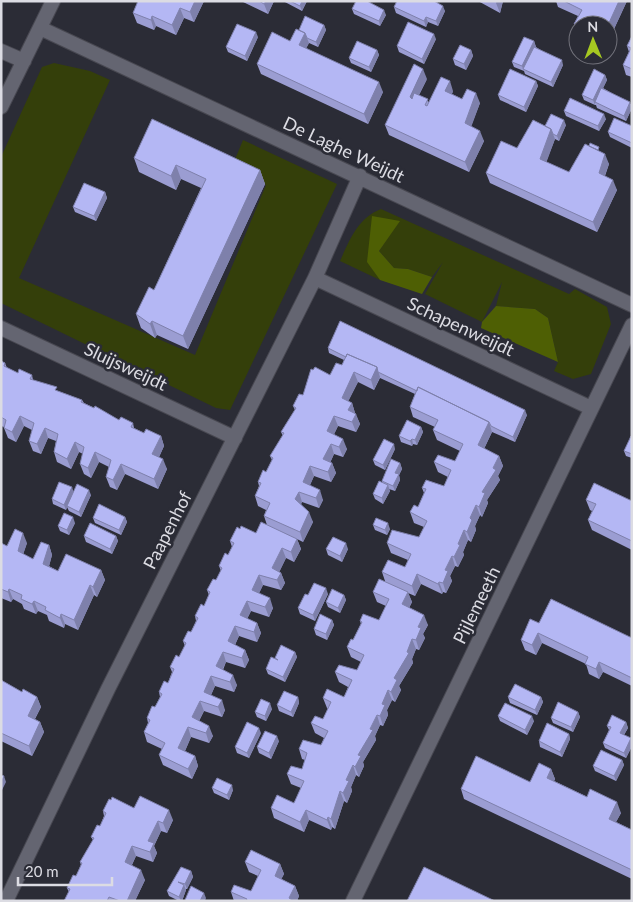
<svg xmlns="http://www.w3.org/2000/svg" width="633" height="902" font-family="Lato,sans-serif">
<rect width="100%" height="100%" fill="#2b2c36"/>
<path fill="#343f0a" d="M54,63L90,71L110,80L19,278L195,355L266,185L231,169L243,140L337,184L230,410L216,408L1,303V157L42,67Z
M381,209L569,294L575,289L607,307L611,324L591,374L573,379L554,371L558,362L548,318L535,309L496,306L502,282L482,322L425,294L443,262L432,277L408,269L394,268L379,251L399,221L368,262L380,280L340,261C350,239 358,218 381,209Z"/>
<path fill="#4e5f04" d="M372,216L400,221L379,251L394,268L408,269L432,277L422,294L380,280L367,262Z
M496,306L535,309L548,318L558,362L481,328L482,322Z"/>
<g fill="none" stroke-linecap="round" stroke-linejoin="round">
<defs>
<path id="minor" d="M40,28L632,305
M1,51L24,61
M1,107L53,1
M315,278L591,408
M1,328L235,438
M6,901L108,689L315,278L360,176
M353,901L632,325"/>
</defs>
<use href="#minor" stroke="#484851" stroke-width="16"/>
<use href="#minor" stroke="#646571" stroke-width="14"/>
</g>
<path fill="#9b9dd2" d="M138,1H204L194,22L184,18L176,35L156,26L154,30L137,23L133,13Z
M241,1H274L268,14Z
M283,1H307L302,11Z
M397,1H438L437,3L445,11L438,26L428,22L426,27L396,13L394,7Z
M478,1H503L500,13Z
M556,1H627L608,42V25H578V34L574,24L578,16L558,7Z
M352,9L386,15L380,26L354,14Z
M324,25L326,30L318,47L309,43L306,48L383,92L368,124L261,74L257,64L290,41L299,30Z
M632,36V77L626,75L623,65L629,52L627,46Z
M258,37L247,61L228,52L226,47Z
M436,39L424,64L399,52L397,46Z
M534,41L536,47L563,65L553,87L525,74L524,71L514,67L512,62Z
M377,50L379,55L371,72L351,63L349,58Z
M471,50L473,56L466,70L455,65L453,59Z
M605,75L607,80L603,88L632,105V108L626,121L597,108L596,105H595L584,100L582,95Z
M427,79L419,95L429,102L453,91L452,94L462,99L480,103L471,126L484,141L469,172L389,135L385,125Z
M536,81L538,86L526,112L500,100L498,95Z
M564,111L606,119L599,131L566,116Z
M566,125L559,141L555,139L546,162L569,172L601,152L609,164L605,176L617,190L597,232L490,183L486,173L545,126Z
M632,126V148L610,137L608,132Z
M134,158L260,170L265,184L188,349L157,335L155,338L141,328L136,314L154,290L201,188L181,179L176,190L139,172Z
M105,192L107,198L96,221L75,212L73,207Z
M328,348L527,415L515,442L492,432L484,449L499,456L503,466L498,476L500,480L487,500L488,503L482,517L480,515L475,526L476,530L471,542L468,540L463,552L464,555L458,567L455,566L450,576L452,581L446,593L443,592L442,594L421,584L415,596L408,593L412,602L409,608L428,625L423,634L425,638L419,650L416,649L412,659L413,663L399,686L401,690L395,702L392,700L387,710L388,715L383,726L380,725L375,736L376,740L363,762L364,766L359,777L356,775L351,787L352,791L347,803L344,801L335,829L332,827L331,830L309,820L304,832L274,818L271,808L294,803L301,788L291,784L287,774L302,769L305,760L302,759L299,749L321,745L324,738L315,733L311,723L323,719L328,709L327,708L323,698L344,697L348,687L339,682L335,672L357,670L361,662L351,657L347,647L353,640L361,624L360,621L379,620L386,606L377,602L373,592L385,581L382,572L405,567L408,560L391,553L387,543L419,537L424,527L414,523L410,512L418,507L424,493L422,488L444,486L448,477L438,472L434,462L455,461L460,451L437,440L433,430L435,427L413,417L410,407L415,394L380,378L374,390L358,382L348,401L352,403L355,413L360,424L356,432L338,426L334,434L347,449L343,457L334,454L330,463H332L336,473L331,482L314,476L310,485L323,500L319,508L302,502L301,504L313,522L303,542L297,539L301,549L294,562L286,558L279,572L281,573L285,583L281,590L263,585L259,593L273,608L269,617L251,611L247,619L257,623L261,633L257,642L239,636L235,645L245,650L249,660L245,668L226,662L223,670L237,685L234,692L215,686L211,695L225,710L222,717L204,711L199,721L213,736L209,743L191,737L185,751L195,756L198,766L192,779L163,765L159,755L162,749L147,742L144,732L148,723L147,718L155,707L160,697L159,692L168,683L172,672L170,667L179,657L185,646L183,641L191,632L196,621L195,616L204,606L209,595L207,590L216,580L221,571L219,566L228,555L232,547L230,541L240,529L256,533L267,525L264,516L266,510L258,506L255,496L259,486L258,482L266,472L272,460L270,456L283,436L281,432L295,410L293,406L303,395L330,375L342,365L344,360L329,353Z
M1,361L5,363L7,368L18,373L32,375L33,380L58,391L82,400L84,403L119,420L133,423L134,428L144,433L161,436L164,446L159,457L167,469L158,489L125,474L117,490L110,487L106,477L109,467L99,462L91,478L84,474L80,464L83,454L79,452L71,469L57,462L54,452L56,441L48,438L41,454L33,451L29,441L32,430L24,426L16,442L8,438L4,428V427L1,426Z
M421,427L423,432L417,445L413,444L412,446L401,442L399,436Z
M632,436V458L626,456L624,451Z
M395,449L385,470L375,465L373,460Z
M400,463L402,469L399,475L400,480L395,491L389,489L390,491L383,504L375,499L373,494L382,482V481Z
M73,492L91,495L81,517L69,511L67,507L66,510L53,504L52,499Z
M586,500L632,501V550L592,530L588,520L592,511L590,510Z
M125,517L127,522L121,535L95,523L93,518Z
M75,523L69,535L60,531L58,526Z
M373,525L390,529L387,535L375,530Z
M84,536H116L118,541L112,554L86,542Z
M1,543L7,546L27,543L23,554L33,559L49,545L52,555L49,566L58,571L101,570L105,580L97,597L94,595L78,630L65,624L64,628L49,621L47,615L38,611L36,614L24,609L22,604L13,599L11,602L1,598Z
M326,549H348L342,562L328,555Z
M328,594L315,621L300,614L298,608L308,595Z
M344,595L346,600L340,613L328,607L326,602Z
M332,620L334,625L327,640L316,635L314,629Z
M539,623L632,638V686L603,672L599,679L589,674L586,664L542,643L536,655L525,650L521,640Z
M295,652L297,657L285,682L268,674L266,669L275,659V658Z
M1,680L22,692L37,697L41,707L35,719L40,722L44,732L32,756L1,741Z
M298,697L299,703L293,717L279,711L277,705Z
M508,697H541L543,702L537,715L510,703Z
M272,709L266,721L257,717L255,712Z
M578,712L580,717L573,732L553,723L551,718Z
M498,716L534,721L527,735L500,721Z
M626,722L628,728L624,735L632,740V746L626,758L605,748L603,743L609,730L607,726Z
M261,733L249,758L237,753L235,747Z
M569,734L570,739L562,757L540,747L539,741Z
M279,741L271,759L259,753L257,747Z
M622,760L624,765L616,781L595,771L593,766Z
M551,769L555,779L554,781L621,813L616,822L632,830V879L464,799L461,789L530,782Z
M212,788L233,790L229,800L214,793Z
M134,808L173,820L167,833L161,831L154,846L157,853L153,862L136,856L132,865L145,880L135,901H64L69,892L67,888L76,876L81,865L80,862L93,840L91,837L100,826L104,816L103,811Z
M245,862L280,864L284,874L281,879L295,886L299,896L297,901H234L231,892L251,891L258,876L249,872Z
M191,871L193,877L187,889H186V890L182,901H179L169,896L167,891Z"/>
<path fill="#7e80ab" d="M195,1H204L194,22L190,12Z
M266,1H274L268,14L264,4Z
M302,1H307L302,11L300,6Z
M497,1H503L500,13L496,3Z
M619,1H627L608,42V25Z
M443,6L445,11L438,26L436,21Z
M180,8L184,18L176,35L172,25Z
M384,10L386,15L380,26L379,21Z
M152,16L156,26L154,30L151,20Z
M426,17L428,22L426,27L424,21Z
M324,25L326,30L318,47L316,42Z
M256,32L258,37L247,61L245,56Z
M305,33L309,43L303,55L299,45Z
M434,34L436,39L424,64L422,59Z
M534,41L536,47L525,70L523,69L524,72L522,66Z
M377,50L379,55L371,72L369,67Z
M471,50L473,56L466,70L464,64Z
M562,60L563,65L553,87L551,82Z
M423,69L427,79L413,107L410,97Z
M605,75L607,80L596,103L595,102V105L593,100Z
M450,81L453,91L449,101L445,91Z
M536,81L538,86L526,112L524,107Z
M379,82L383,92L368,124L364,114Z
M476,93L480,103L469,133L465,123Z
M630,102L632,108L626,121L624,116Z
M604,114L606,119L599,131L598,126Z
M564,120L566,125L559,141L557,136Z
M551,129L555,139L544,169L540,159Z
M480,131L484,141L469,172L465,162Z
M605,154L609,164L602,183L599,173Z
M176,165L181,179L176,190L171,176Z
M260,170L265,184L188,349L183,336Z
M613,180L617,190L597,232L593,222Z
M105,192L107,198L96,221L94,216Z
M152,321L157,335L155,338L150,324Z
M377,367L380,377L374,390L371,380Z
M354,372L358,382L345,408L342,398Z
M352,403L355,413L352,420L348,410Z
M525,410L527,415L515,442L513,437Z
M356,414L360,424L356,432L352,422Z
M20,416L24,426L16,442L12,432Z
M334,416L338,426L331,441L327,431Z
M489,422L492,432L481,455L478,445Z
M421,427L423,432L417,445L415,440Z
M45,428L48,438L41,454L37,444Z
M161,436L164,446L156,464L152,454Z
M343,439L347,449L343,457L339,447Z
M412,439L413,444L412,446L410,441Z
M75,442L79,452L71,469L67,459Z
M331,444L334,454L327,469L323,459Z
M394,444L395,449L385,470L383,465Z
M95,452L99,462L91,478L88,468Z
M499,456L503,466L498,476L500,480L487,500L488,503L482,517L479,507L482,492Z
M163,459L167,469L158,489L154,479Z
M332,463L336,473L331,482L328,472Z
M400,463L402,469L399,475L400,480L395,491L393,486L395,473Z
M121,464L125,474L117,490L113,480Z
M310,466L314,476L307,492L303,482Z
M388,485L390,491L383,504L382,498Z
M72,487L74,493L66,510L64,505Z
M89,490L91,495L81,517L79,512Z
M320,490L323,500L319,508L316,498Z
M299,492L302,502L299,509L295,499Z
M476,505L480,515L475,526L476,530L471,542L467,532L470,518Z
M309,512L313,522L303,542L300,532Z
M73,517L75,523L69,535L67,530Z
M125,517L127,522L121,535L119,530Z
M388,523L390,529L387,535L385,530Z
M464,530L468,540L463,552L464,555L458,567L454,557L458,544Z
M23,533L27,543L21,561L18,551Z
M116,536L118,541L112,554L110,549Z
M297,539L301,549L294,562L291,552Z
M346,543L348,549L342,562L340,556Z
M49,545L52,555L47,574L43,564Z
M282,548L286,558L276,579L272,568Z
M452,556L455,566L450,576L452,581L446,593L443,583L445,570Z
M101,570L105,580L97,597L93,587Z
M281,573L285,583L281,590L277,580Z
M417,574L421,584L415,596L412,586Z
M259,575L263,585L256,600L252,590Z
M439,582L443,592L442,594L438,584Z
M90,585L94,595L78,630L74,620Z
M326,588L328,594L315,621L313,615Z
M9,589L13,599L11,602L8,592Z
M408,592L412,602L406,614L402,604Z
M344,595L346,600L340,613L338,608Z
M270,598L273,608L269,617L265,607Z
M34,601L38,611L36,614L32,604Z
M247,601L251,611L244,625L240,615Z
M61,614L65,624L64,628L60,618Z
M424,615L428,625L423,634L425,638L419,650L416,640L418,627Z
M332,620L334,625L327,640L326,634Z
M257,623L261,633L257,642L254,632Z
M235,626L239,636L232,651L228,641Z
M538,633L542,643L536,655L532,645Z
M412,639L416,649L412,659L413,663L399,686L401,690L395,702L391,692L394,678Z
M245,650L249,660L245,668L242,658Z
M223,652L226,662L219,676L216,666Z
M295,652L297,657L285,682L283,677Z
M599,662L603,672L599,679L596,669Z
M233,675L237,685L234,692L230,682Z
M211,676L215,686L208,702L204,692Z
M388,690L392,700L387,710L388,715L383,726L380,716L382,704Z
M37,697L41,707L31,726L28,716Z
M298,697L299,703L293,717L291,712Z
M541,697L543,702L537,715L535,710Z
M222,700L225,710L222,717L218,707Z
M200,701L204,711L196,727L192,717Z
M270,703L272,709L266,721L265,716Z
M578,712L580,717L573,732L571,727Z
M377,715L380,725L375,736L376,740L363,762L364,766L359,777L355,767L358,755Z
M532,716L534,721L527,735L525,730Z
M40,722L44,732L32,756L29,746Z
M626,722L628,728L622,738L620,733Z
M209,726L213,736L209,743L206,733Z
M188,727L191,737L182,758L178,748Z
M259,728L261,733L249,758L247,753Z
M569,734L570,739L562,757L560,752Z
M277,736L279,741L271,759L269,753Z
M631,738L632,746L626,758L624,753Z
M195,756L198,766L192,779L188,769Z
M622,760L624,765L616,781L614,776Z
M353,765L356,775L351,787L352,791L347,803L343,793L346,780Z
M551,769L555,779L551,788L547,778Z
M4,776L6,782L1,792V783Z
M232,785L233,790L229,800L227,795Z
M340,791L344,801L335,829L331,819Z
M617,802L621,813L612,829L609,819Z
M169,810L173,820L167,833L163,823Z
M306,810L309,820L304,832L300,822Z
M328,817L332,827L331,830L327,820Z
M158,821L161,831L154,846L157,853L153,862L150,852L148,841Z
M132,846L136,856L128,872L125,862Z
M280,864L284,874L278,886L275,876Z
M141,870L145,880L135,901H127Z
M191,871L193,877L187,889L185,884Z
M184,885L186,890L182,901H181L179,897Z
M295,886L299,896L297,901H290L289,898Z
M204,893L206,898L205,901H200Z"/>
<path fill="#b4b7f4" stroke="#7e80ab" d="M138,1H195L190,12L180,8L172,25L152,16L151,20L133,13Z
M259,1H266L264,4Z
M290,1H302L300,6Z
M356,1H367L384,10L379,21L352,9Z
M397,1H434L443,6L436,21L426,17L424,21L394,7Z
M564,1H619L608,25H578V26L574,24L582,10Z
M305,16L324,25L316,42L307,38L305,33L299,30Z
M408,22L434,34L422,59L397,46Z
M237,24L256,32L245,56L226,47Z
M296,29L305,33L299,45L379,82L364,114L257,64L272,32L290,41Z
M632,36V69L623,65L631,48L627,46Z
M524,37L534,41L522,66L512,62Z
M357,41L377,50L369,67L349,58Z
M460,45L471,50L464,64L453,59Z
M534,47L562,60L551,82L523,69Z
M414,64L423,69L410,97L412,99L414,93L428,99L425,105L427,106L441,77L450,81L445,91L462,99L467,89L476,93L465,123L480,131L465,162L385,125Z
M510,69L536,81L524,107L498,95Z
M594,69L605,75L593,100L582,95Z
M601,88L630,102L624,116L595,102Z
M570,98L604,114L598,126L564,111Z
M551,114L564,120L557,136L553,134L551,129L545,126Z
M614,118L632,126V143L608,132Z
M152,119L260,170L183,336L152,321L150,324L136,314L149,287L154,290L206,179L176,165L171,176L134,158Z
M533,120L551,129L540,159L569,172L585,144L605,154L599,173L613,180L593,222L486,173L501,141L517,148Z
M590,143L599,147L598,150L589,146Z
M84,183L105,192L94,216L73,207Z
M340,321L525,410L513,437L491,426L489,422L418,387L417,391L378,372L377,367L347,354L346,357L328,348Z
M347,354L377,367L371,380L354,372L342,398L352,403L348,410L356,414L352,422L334,416L327,431L343,439L339,447L331,444L323,459L332,463L328,472L310,466L303,482L320,490L316,498L299,492L295,499L309,512L300,532L264,516L270,503L255,496L261,483L258,482L263,470L266,472L273,458L270,456L284,433L281,432L296,408L293,406L299,394L303,395L311,369L313,370L315,367L330,375L336,363L342,365Z
M1,361L5,363L4,366L18,373L19,369L32,375L30,379L57,387L55,390L82,400L81,402L94,408L95,406L119,420L121,417L133,423L131,427L144,433L146,429L161,436L152,454L163,459L154,479L121,464L113,480L106,477L111,460L95,452L88,468L80,464L84,447L75,442L67,459L54,452L58,434L45,428L37,444L29,441L34,423L20,416L12,432L4,428L6,420L1,417Z
M418,387L489,422L478,445L499,456L493,468L496,470L482,492L485,493L479,507L476,505L470,518L472,520L467,532L464,530L458,544L460,545L454,557L452,556L445,570L448,571L443,583L439,582L438,584L417,574L412,586L382,572L388,560L405,567L411,554L387,543L392,530L419,537L427,521L410,512L414,505L418,507L426,489L422,488L426,480L444,486L451,470L434,462L438,455L455,461L463,444L433,430L438,420L410,407Z
M407,420L421,427L415,440L412,439L410,441L399,436Z
M631,436H632V454L624,451Z
M384,439L394,444L383,465L373,460Z
M391,459L400,463L395,473L399,474L393,486L382,481Z
M379,481L388,485L382,498L373,494Z
M59,482L72,487L64,505L52,499Z
M594,483L632,501V541L588,520L596,504L586,500Z
M77,484L89,490L79,512L67,506Z
M99,504L125,517L119,530L93,518Z
M64,513L73,517L67,530L58,526Z
M376,518L388,523L385,530L373,525Z
M261,522L297,539L291,552L282,548L272,568L281,573L277,580L259,575L252,590L270,598L265,607L247,601L240,615L257,623L254,632L235,626L228,641L245,650L242,658L223,652L216,666L233,675L230,682L211,676L204,692L222,700L218,707L200,701L192,717L209,726L206,733L188,727L178,748L195,756L188,769L159,755L165,743L144,732L150,720L147,718L152,706L155,707L162,694L159,692L164,681L168,683L174,669L170,667L176,655L179,657L186,643L183,641L188,631L191,632L198,618L195,616L201,604L204,606L210,592L207,590L213,579L216,580L222,568L219,566L225,553L228,555L234,543L230,541L237,527L240,529L241,526L256,533Z
M90,523L116,536L110,549L84,536Z
M15,529L23,533L18,551L33,559L41,542L49,545L43,564L58,571L66,554L101,570L93,587L90,585L74,620L61,614L60,618L45,610L46,607L34,601L32,604L21,599L22,595L9,589L8,592L1,589V543L7,546Z
M333,537L346,543L340,556L326,549Z
M379,579L408,592L402,604L424,615L418,627L421,628L416,640L412,639L407,652L409,653L394,678L397,680L391,692L388,690L382,704L385,705L380,716L377,715L370,729L373,730L358,755L361,756L355,767L353,765L346,780L349,781L343,793L340,791L331,819L328,817L327,820L306,810L300,822L271,808L277,795L294,803L304,781L287,774L291,766L302,769L307,753L299,749L303,740L321,745L328,731L311,723L315,716L323,719L331,702L323,698L327,689L344,697L352,680L335,672L339,665L357,670L364,655L347,647L351,639L353,640L362,622L360,621L363,614L379,620L389,599L373,592Z
M314,583L326,588L313,615L298,608L305,594L308,595Z
M332,589L344,595L338,608L326,602Z
M551,599L632,638V678L599,662L596,669L585,664L588,657L538,633L532,645L521,640L530,619L539,623Z
M320,614L332,620L326,634L314,629Z
M281,645L295,652L283,677L266,669L271,657L278,660L275,658Z
M1,680L22,692L23,689L37,697L28,716L40,722L29,746L1,733Z
M515,684L541,697L535,710L508,697Z
M284,691L298,697L291,712L277,705Z
M261,699L270,703L265,716L255,712Z
M558,702L578,712L571,727L551,718Z
M505,703L532,716L525,730L498,716Z
M612,715L626,722L620,733L631,738L624,753L603,743L611,727L607,726Z
M247,722L259,728L247,753L235,747Z
M547,723L569,734L560,752L539,741Z
M265,731L277,736L269,753L257,747Z
M601,750L622,760L614,776L593,766Z
M476,756L530,782L539,763L551,769L547,778L587,797L590,789L617,802L609,819L632,830V870L461,789Z
M1,775L4,776L1,783Z
M217,778L232,785L227,795L212,788Z
M140,796L169,810L163,823L158,821L148,841L154,843L150,852L132,846L125,862L141,870L127,901H120L109,897L107,901H64L70,889L67,888L73,875L76,876L82,863L80,862L94,838L91,837L97,825L100,826L106,813L103,811L109,799L111,800L112,797L134,808Z
M251,850L280,864L275,876L295,886L289,898L292,900V901H246L247,899L231,892L234,885L251,891L261,870L245,862Z
M181,867L191,871L185,884L178,882L184,885L179,897L167,891Z
M424,867L495,901H407Z
M191,886L204,893L200,901H187L185,900Z"/>
<g text-anchor="middle" dominant-baseline="central" stroke-width="5" stroke-linejoin="round" paint-order="stroke">
<g font-size="18" fill="#dcdce3" stroke="#2b2c36">
<text transform="translate(344 149) rotate(25)">De Laghe Weijdt</text>
<text transform="translate(461 326) rotate(25)">Schapenweijdt</text>
<text transform="translate(126 366) rotate(25)">Sluijsweijdt</text>
<text transform="translate(167 530) rotate(-63)">Paapenhof</text>
<text transform="translate(476 605) rotate(-64)">Pijlemeeth</text>
</g>
</g>
<rect width="633" height="902" fill="none" stroke="#dcdce3" stroke-width="5"/>
<g transform="translate(593 40) rotate(359)"><circle r="24" fill="#2b2c36" stroke="#72727b"/>
<path d="M0-4L9 19L0 12L-9 19Z" fill="#a6c821"/>
<text y="-8" font-size="14" font-weight="bold" text-anchor="middle" fill="#dcdce3">N</text>
</g>
<path d="M18 877v8h94v-8" fill="none" stroke="#dcdce3" stroke-width="2.5"/>
<text x="25" y="877" font-size="15" fill="#dcdce3" stroke="#2b2c36" stroke-width="4" paint-order="stroke">20 m</text>
</svg>
